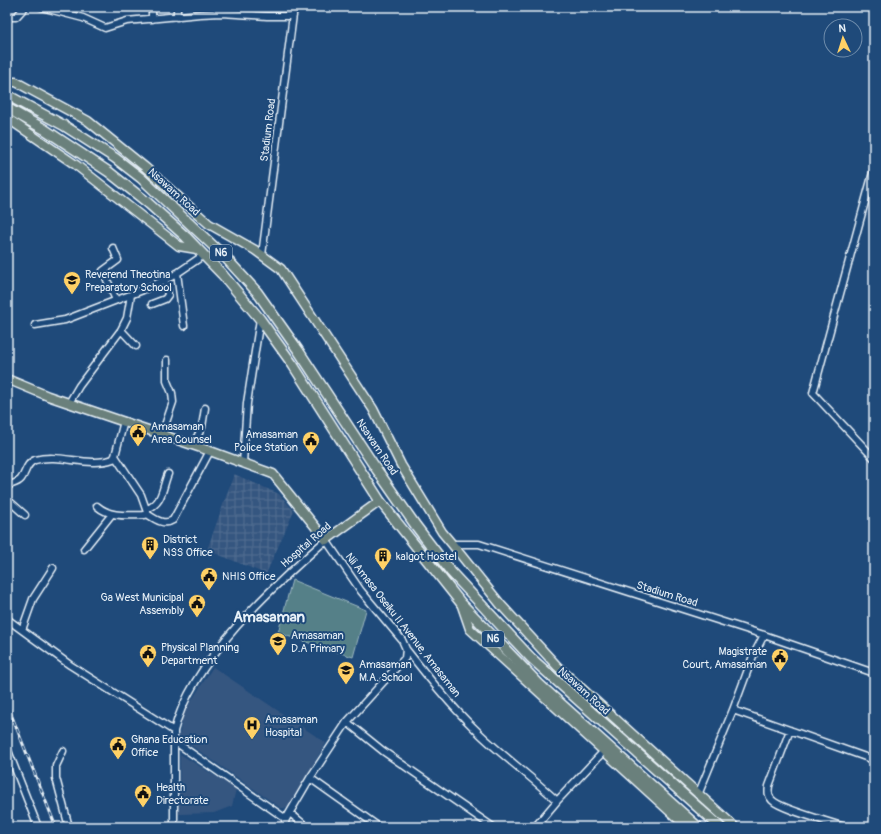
<svg xmlns="http://www.w3.org/2000/svg" width="881" height="834" font-family="Pangolin,sans-serif">
<defs>
<pattern id="industrial-grid" width="8" height="8" patternUnits="userSpaceOnUse"><rect width="8" height="8" fill="#365680"/><path d="M0 4h8M4 0v8" fill="none" stroke="#536f93"/></pattern>
</defs>
<rect width="100%" height="100%" fill="#1f4a7a"/>
<filter id="ink" filterUnits="userSpaceOnUse"><feTurbulence type="fractalNoise" baseFrequency=".025" numOctaves="2"/><feDisplacementMap in="SourceGraphic" scale="8" xChannelSelector="R" yChannelSelector="G"/><feConvolveMatrix kernelMatrix="1 2 1 2 8 2 1 2 1" color-interpolation-filters="sRGB"/></filter>
<g filter="url(#ink)">
<path fill="#365680" d="M213,667L326,743L287,808H281L179,737L183,714Z
M180,754L236,789L232,806L214,813L179,814Z"/>
<path fill="url(#industrial-grid)" d="M234,474L279,494L294,511L266,574L207,550Z"/>
<path fill="#548088" stroke="#9eb8c0" d="M292,580L366,610L353,657L278,633Z"/>
<g fill="none" stroke-linecap="round" stroke-linejoin="round">
<defs>
<path id="minor" d="M41,7L83,18L105,28L127,21L200,14L221,13L267,16H293
M152,7V19
M7,17H16L25,7
M177,17V7
M874,169L813,393L874,458
M113,248L118,260L103,271L116,300
M262,255L294,7
M177,273L184,326
M152,304L165,299L168,295L165,279
M35,325L65,320L143,290L173,276L204,255
M121,330L136,346
M69,403L79,386L121,330L127,318L131,295
M162,434L173,402L172,393L167,381V360
M193,445L202,427L205,408
M243,463L247,403L260,319
M7,486C11,484 18,483 21,479C26,473 26,463 35,460C60,453 88,468 113,459L115,456L124,421
M7,499L25,515
M97,506C111,518 128,515 145,515L147,512L141,495L115,456
M147,509C163,503 162,488 168,474
M147,514C155,519 164,526 173,520L210,451
M452,544H479L764,635L874,673
M84,549L112,514
M7,619L70,665L174,731
M22,630L33,599L53,568
M733,710L871,759
M347,722L383,751L493,827
M790,730L769,786C768,792 768,796 772,800C780,809 831,822 844,827
M174,741L286,819
M7,748L38,827
M63,751L56,766V778L69,827
M310,778L379,827
M698,795L733,710L753,656L764,635
M290,813L307,827
M174,827V731C192,660 272,587 326,540L361,591L402,640L406,649C428,677 450,705 476,730C501,755 531,776 557,801
M284,827L286,819L310,778L347,722L405,658L406,649
M535,827L557,801L604,751"/>
<path id="major" d="M7,82H16L88,121L146,168L209,224L255,250L281,269L373,409L401,465L442,532L452,544L501,605L557,666L735,827
M7,118L76,165L179,246L197,249
M7,379L48,396L210,451L273,474L326,540L380,501
M461,603L470,629L687,827"/>
<path id="highway" d="M7,95L63,125L115,158L141,178L224,256L257,292L298,350L377,470L416,526L451,572L531,658L720,827
M7,108L44,129L109,172L148,203L186,237L222,274L260,319L293,365L380,501L461,603L539,684L698,827"/>
</defs>
<use href="#minor" stroke="#e8f1f8" stroke-width="9"/>
<use href="#major" stroke="#e8f1f8" stroke-width="11"/>
<use href="#highway" stroke="#e8f1f8" stroke-width="12"/>
<use href="#minor" stroke="#1f4a7a" stroke-width="6"/>
<use href="#major" stroke="#6a807c" stroke-width="8"/>
<use href="#highway" stroke="#6a807c" stroke-width="9"/>
<defs>
<path id="rail" d="M7,704L56,827"/>
</defs>
<use href="#rail" stroke="#e8f1f8" stroke-width="3"/>
<use href="#rail" stroke="#1f4a7a" stroke-width="1.5" stroke-dasharray="4.5" stroke-linecap="butt"/>
</g>
</g>
<defs>
<symbol id="school-pin" viewBox="-11 -11 22 30"><path d="M0 17L-7.5 6A9.5 9.5 0 1 1 7.5 6Z" fill="#ffd166" stroke="#1f4a7a"/><path d="M0-5L7-2L0 1L-7-2ZM-4 1L0 2.5L4 1V4Q0 6-4 4Z" fill="#111"/></symbol>
<symbol id="civic-pin" viewBox="-11 -11 22 30"><path d="M0 17L-7.5 6A9.5 9.5 0 1 1 7.5 6Z" fill="#ffd166" stroke="#1f4a7a"/><path d="M-.6-6.5H3V-4.5H.6V-3L4-1V1h2V6H-6V1h2V-1L-.6-3ZM-1.2 2.5V6h2.4V2.5Z" fill="#111"/></symbol>
<symbol id="building-pin" viewBox="-11 -11 22 30"><path d="M0 17L-7.5 6A9.5 9.5 0 1 1 7.5 6Z" fill="#ffd166" stroke="#1f4a7a"/><path d="M-4-6H4V6H1V3H-1V6H-4ZM-2.5-4.3h1.7v1.8h-1.7ZM.8-4.3h1.7v1.8H.8ZM-2.5-1h1.7V.8h-1.7ZM.8-1h1.7V.8H.8Z" fill="#111"/></symbol>
<symbol id="hospital-pin" viewBox="-11 -11 22 30"><path d="M0 17L-7.5 6A9.5 9.5 0 1 1 7.5 6Z" fill="#ffd166" stroke="#1f4a7a"/><path d="M-5-5h3v3.5h4V-5h3V5h-3V1.5h-4V5h-3Z" fill="#111"/></symbol>
</defs>
<g fill-rule="evenodd">
<use href="#school-pin" x="62" y="270" width="20" height="27"/>
<use href="#civic-pin" x="128" y="422" width="20" height="27"/>
<use href="#civic-pin" x="301" y="430" width="20" height="27"/>
<use href="#building-pin" x="140" y="535" width="20" height="27"/>
<use href="#building-pin" x="373" y="546" width="20" height="27"/>
<use href="#civic-pin" x="199" y="566" width="20" height="27"/>
<use href="#civic-pin" x="187" y="593" width="20" height="27"/>
<use href="#school-pin" x="268" y="631" width="20" height="27"/>
<use href="#civic-pin" x="138" y="643" width="20" height="27"/>
<use href="#civic-pin" x="770" y="647" width="20" height="27"/>
<use href="#school-pin" x="336" y="660" width="20" height="27"/>
<use href="#hospital-pin" x="242" y="715" width="20" height="27"/>
<use href="#civic-pin" x="108" y="735" width="20" height="27"/>
<use href="#civic-pin" x="133" y="783" width="20" height="27"/>
</g>
<g text-anchor="middle" dominant-baseline="central" stroke-width="4" stroke-linejoin="round" paint-order="stroke">
<g fill="#1f4a7a" stroke="#acbfd2" stroke-width="1">
<rect x="210" y="245" width="22" height="16" rx="3"/>
<rect x="482" y="631" width="22" height="16" rx="3"/>
</g>
<g font-size="10" font-weight="bold" fill="#e8f1f8">
<text x="221" y="253">N6</text>
<text x="493" y="639">N6</text>
</g>
<g font-size="11" fill="#e8f1f8" stroke="#1f4a7a">
<text transform="translate(268 130) rotate(-83)">Stadium Road</text>
<text transform="translate(174 192) rotate(42)">Nsawam Road</text>
<text transform="translate(377 447) rotate(56)">Nsawam Road</text>
<text transform="translate(306 545) rotate(-41)">Hospital Road</text>
<text transform="translate(667 594) rotate(17)">Stadium Road</text>
<text transform="translate(403 625) rotate(52)">Nii Amasa Oseiku II Avenue, Amasaman</text>
<text transform="translate(584 691) rotate(42)">Nsawam Road</text>
</g>
<g font-size="11" fill="#e8f1f8" stroke="#1f4a7a" text-anchor="start">
<text x="85" y="274">Reverend Theotina<tspan x="85" dy="13">Preparatory School</tspan></text>
<text x="151" y="426">Amasaman<tspan x="151" dy="13">Area Counsel</tspan></text>
<text x="298" y="434" text-anchor="end">Amasaman<tspan x="298" dy="13">Police Station</tspan></text>
<text x="163" y="539">District<tspan x="163" dy="13">NSS Office</tspan></text>
<text x="396" y="556">kalgot Hostel</text>
<text x="222" y="576">NHIS Office</text>
<text x="184" y="597" text-anchor="end">Ga West Municipal<tspan x="184" dy="13">Assembly</tspan></text>
<text x="291" y="635">Amasaman<tspan x="291" dy="13">D.A Primary</tspan></text>
<text x="161" y="647">Physical Planning<tspan x="161" dy="13">Department</tspan></text>
<text x="767" y="651" text-anchor="end">Magistrate<tspan x="767" dy="13">Court, Amasaman</tspan></text>
<text x="359" y="664">Amasaman<tspan x="359" dy="13">M.A. School</tspan></text>
<text x="265" y="719">Amasaman<tspan x="265" dy="13">Hospital</tspan></text>
<text x="131" y="739">Ghana Education<tspan x="131" dy="13">Office</tspan></text>
<text x="156" y="787">Health<tspan x="156" dy="13">Directorate</tspan></text>
</g>
<g font-size="15" font-weight="bold" fill="#e8f1f8" stroke="#1f4a7a">
<text x="269" y="617">Amasaman</text>
</g>
</g>
<rect width="881" height="834" fill="none" stroke="#1f4a7a" stroke-width="24"/>
<rect x="12" y="12" width="857" height="810" fill="none" stroke="#e8f1f8" stroke-width="1.5" filter="url(#ink)"/>
<g transform="translate(843 38) rotate(356)"><circle r="19" fill="#1f4a7a" stroke="#6f8dac"/>
<path d="M0-3L7 15L0 10L-7 15Z" fill="#ffd166"/>
<text y="-6" font-size="11" font-weight="bold" text-anchor="middle" fill="#e8f1f8">N</text>
</g>
</svg>
